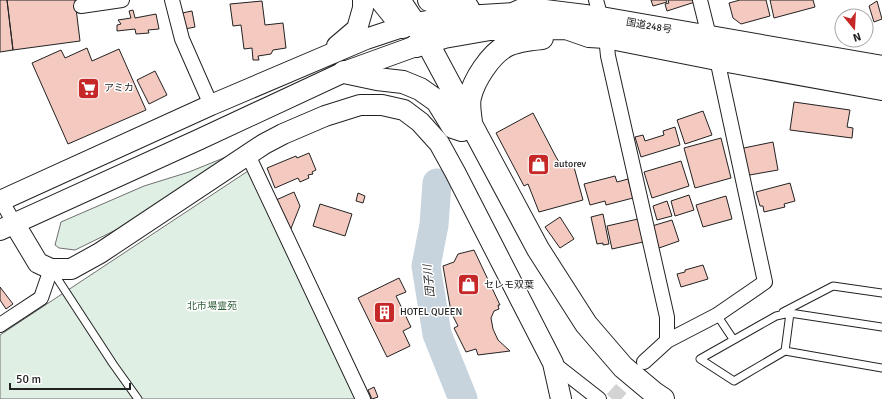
<svg xmlns="http://www.w3.org/2000/svg" width="882" height="399" font-family="Signika,'Noto Sans JP',sans-serif">
<rect width="100%" height="100%" fill="#fff"/>
<path fill="#e0efe3" stroke="#6f6f6f" d="M226,157L126,225L75,250L59,248L55,245L61,222L144,186L189,172Z
M251,169L358,399H0V335Z"/>
<g fill="none" stroke-linecap="round" stroke-linejoin="round">
<path stroke="#c7d3dd" stroke-width="29" d="M437,183L434,225L426,266L437,334L463,399"/>
</g>
<path fill="#f3c9c0" stroke="#222" d="M0,0H7L13,50L0,52Z
M7,0H75L80,41L13,50Z
M651,0H666L667,2L653,6Z
M668,0H694L695,2L667,11L665,4L669,3Z
M740,0H766L770,16L741,24L733,18L729,3Z
M770,0H813L815,7L774,18Z
M262,1L265,25L283,23L286,48L273,50L271,54L258,56L259,60H253L252,48L244,49L241,25L233,26L230,4Z
M877,1L882,19L874,22L869,6Z
M133,10L135,18L156,14L159,29L148,30L149,33L136,34L135,29L117,31V25L121,24L118,20L131,18L129,11Z
M192,11L195,27L185,29L182,13Z
M87,48L92,61L119,49L146,110L68,144L32,63L61,50L65,58Z
M155,71L167,95L149,104L137,80Z
M794,102L850,110L847,127L853,128L852,138L790,130Z
M703,111L712,135L685,144L677,120Z
M533,113L556,157L559,162L569,168L574,167L583,200L539,212L528,184L524,186L496,133Z
M675,127L680,145L641,157L635,137L643,135L645,141L664,135L663,131Z
M721,138L731,178L695,188L684,148Z
M773,142L778,170L744,176L739,149Z
M309,153L316,170L312,172L313,174L308,175L309,178L300,182L298,178L275,188L267,168L296,156L297,158Z
M681,161L689,186L652,198L644,172Z
M615,176L617,182L628,179L633,198L606,205L605,201L590,205L584,184Z
M790,183L795,201L784,204L785,207L764,212L763,206H760L756,192Z
M294,192L300,206L290,231L276,200Z
M358,193L365,196L363,203L356,201Z
M689,195L694,210L675,216L671,201Z
M726,196L732,219L703,227L696,205Z
M667,201L672,216L657,220L653,206Z
M320,204L352,214L345,236L313,226Z
M603,214L609,244L603,245V243L597,244L591,217Z
M560,217L574,239L560,248L545,227Z
M638,219L643,242L612,249L607,226Z
M672,220L679,241L659,248L652,226Z
M474,250L500,305H498L499,309L494,311L491,318L493,329L498,340L510,351L478,355L476,349L466,352L454,328L458,326L451,312L443,266L454,262L458,254Z
M703,265L708,279L681,287L677,274L685,272V270Z
M399,278L406,292L396,296L411,327L403,331L410,346L387,357L358,298Z
M0,287L13,304L6,309L0,300Z
M374,387L378,397L372,399L368,390Z"/>
<g fill="none" stroke-linecap="round" stroke-linejoin="round">
<path stroke="#d3d3d3" stroke-width="14" stroke-dasharray="14 7" stroke-linecap="butt" d="M612,399L638,370"/>
<defs>
<path id="lane" d="M53,272L113,364L138,399
M783,312L833,286L882,293
M717,315L733,339
M882,327L790,313L776,316L700,359L734,381L785,351L882,368
M785,351L790,313"/>
<path id="street" d="M172,0L182,39L211,105
M596,0L601,18
M700,0L709,36
M81,6L122,0
M606,37L608,56L667,317V341L644,362
M248,155L363,399
M0,198L14,223
M0,325L41,298L51,269
M667,341L717,315L765,282L717,59
M553,363L599,399"/>
<path id="secondary" d="M337,46L357,29L363,8V0
M0,201L211,105L366,39L402,27L416,24
M14,223L38,263L51,269H71L100,253L264,144L283,134L325,116L360,105H382L404,110L420,122L439,143L455,172L553,363L561,399
M0,230L198,140L344,72L416,46"/>
<path id="highway" d="M381,0L403,27
M399,0L427,42L538,249L586,324L623,367L654,393L663,399
M429,0L450,7L468,8
M416,24L449,18L513,14L522,10L545,11L601,18L882,67
M416,46L444,37L490,29L566,28L589,36L606,37L717,59L882,89
M344,72L377,79L403,82L420,89L437,101L453,127L462,130
M471,122C470,113 468,105 470,97C474,80 490,55 506,46C515,41 532,39 542,38"/>
</defs>
<use href="#lane" stroke="#222" stroke-width="9"/>
<use href="#street" stroke="#222" stroke-width="16"/>
<use href="#secondary" stroke="#222" stroke-width="22"/>
<use href="#highway" stroke="#222" stroke-width="24"/>
<use href="#lane" stroke="#fff" stroke-width="7"/>
<use href="#street" stroke="#fff" stroke-width="14"/>
<use href="#secondary" stroke="#fff" stroke-width="20"/>
<use href="#highway" stroke="#fff" stroke-width="22"/>
</g>
<defs>
<symbol id="supermarket-square" viewBox="-11 -11 22 22"><rect x="-9" y="-9" width="18" height="18" rx="4" fill="#c62828" stroke="#fff"/><path d="M-6-5.5h2.5l.6 2H6L4.5 2H-2.5L-4.4-4H-6ZM-1.5 3.2a1.3 1.3 0 1 0 .1 0ZM3 3.2a1.3 1.3 0 1 0 .1 0Z" fill="#fff"/></symbol>
<symbol id="shop-square" viewBox="-11 -11 22 22"><rect x="-9" y="-9" width="18" height="18" rx="4" fill="#c62828" stroke="#fff"/><path d="M-5-2.5h2.3a2.7 3.5 0 0 1 5.4 0H5L5.5 6h-11ZM-1.5-2.5h3a1.5 2.3 0 0 0-3 0Z" fill="#fff"/></symbol>
<symbol id="building-square" viewBox="-11 -11 22 22"><rect x="-9" y="-9" width="18" height="18" rx="4" fill="#c62828" stroke="#fff"/><path d="M-4-6H4V6H1V3H-1V6H-4ZM-2.5-4.3h1.7v1.8h-1.7ZM.8-4.3h1.7v1.8H.8ZM-2.5-1h1.7V.8h-1.7ZM.8-1h1.7V.8H.8Z" fill="#fff"/></symbol>
</defs>
<g fill-rule="evenodd">
<use href="#supermarket-square" x="76" y="76" width="25" height="25"/>
<use href="#shop-square" x="526" y="152" width="25" height="25"/>
<use href="#shop-square" x="456" y="272" width="25" height="25"/>
<use href="#building-square" x="372" y="300" width="25" height="25"/>
</g>
<g text-anchor="middle" dominant-baseline="central" stroke-width="3" stroke-linejoin="round" paint-order="stroke">
<g font-size="10" fill="#222" stroke="#fff">
<text transform="translate(649 26) rotate(10)">国道248号</text>
</g>
<g font-size="10" fill="#222" stroke="#fff" text-anchor="start">
<text x="104" y="88">アミカ</text>
<text x="554" y="164">autorev</text>
<text x="484" y="285">セレモ双葉</text>
<text x="400" y="312">HOTEL QUEEN</text>
</g>
<g font-size="10" fill="#2f5e38" stroke="#fff">
<text x="212" y="306">北市場霊苑</text>
</g>
<g font-size="11" font-style="italic" fill="#222" stroke="#fff">
<text transform="translate(429 281) rotate(-96)">団子川</text>
</g>
</g>
<g transform="translate(854 28) rotate(162)"><circle r="19" fill="#ffffff" stroke="#a7a7a7"/>
<path d="M0-3L7 15L0 10L-7 15Z" fill="#c62828"/>
<text y="-6" font-size="11" font-weight="bold" text-anchor="middle" fill="#222222">N</text>
</g>
<path d="M10 383v6h120v-6" fill="none" stroke="#222222" stroke-width="2"/>
<text x="16" y="383" font-size="12" fill="#222222" stroke="#ffffff" stroke-width="3" paint-order="stroke">50 m</text>
</svg>
